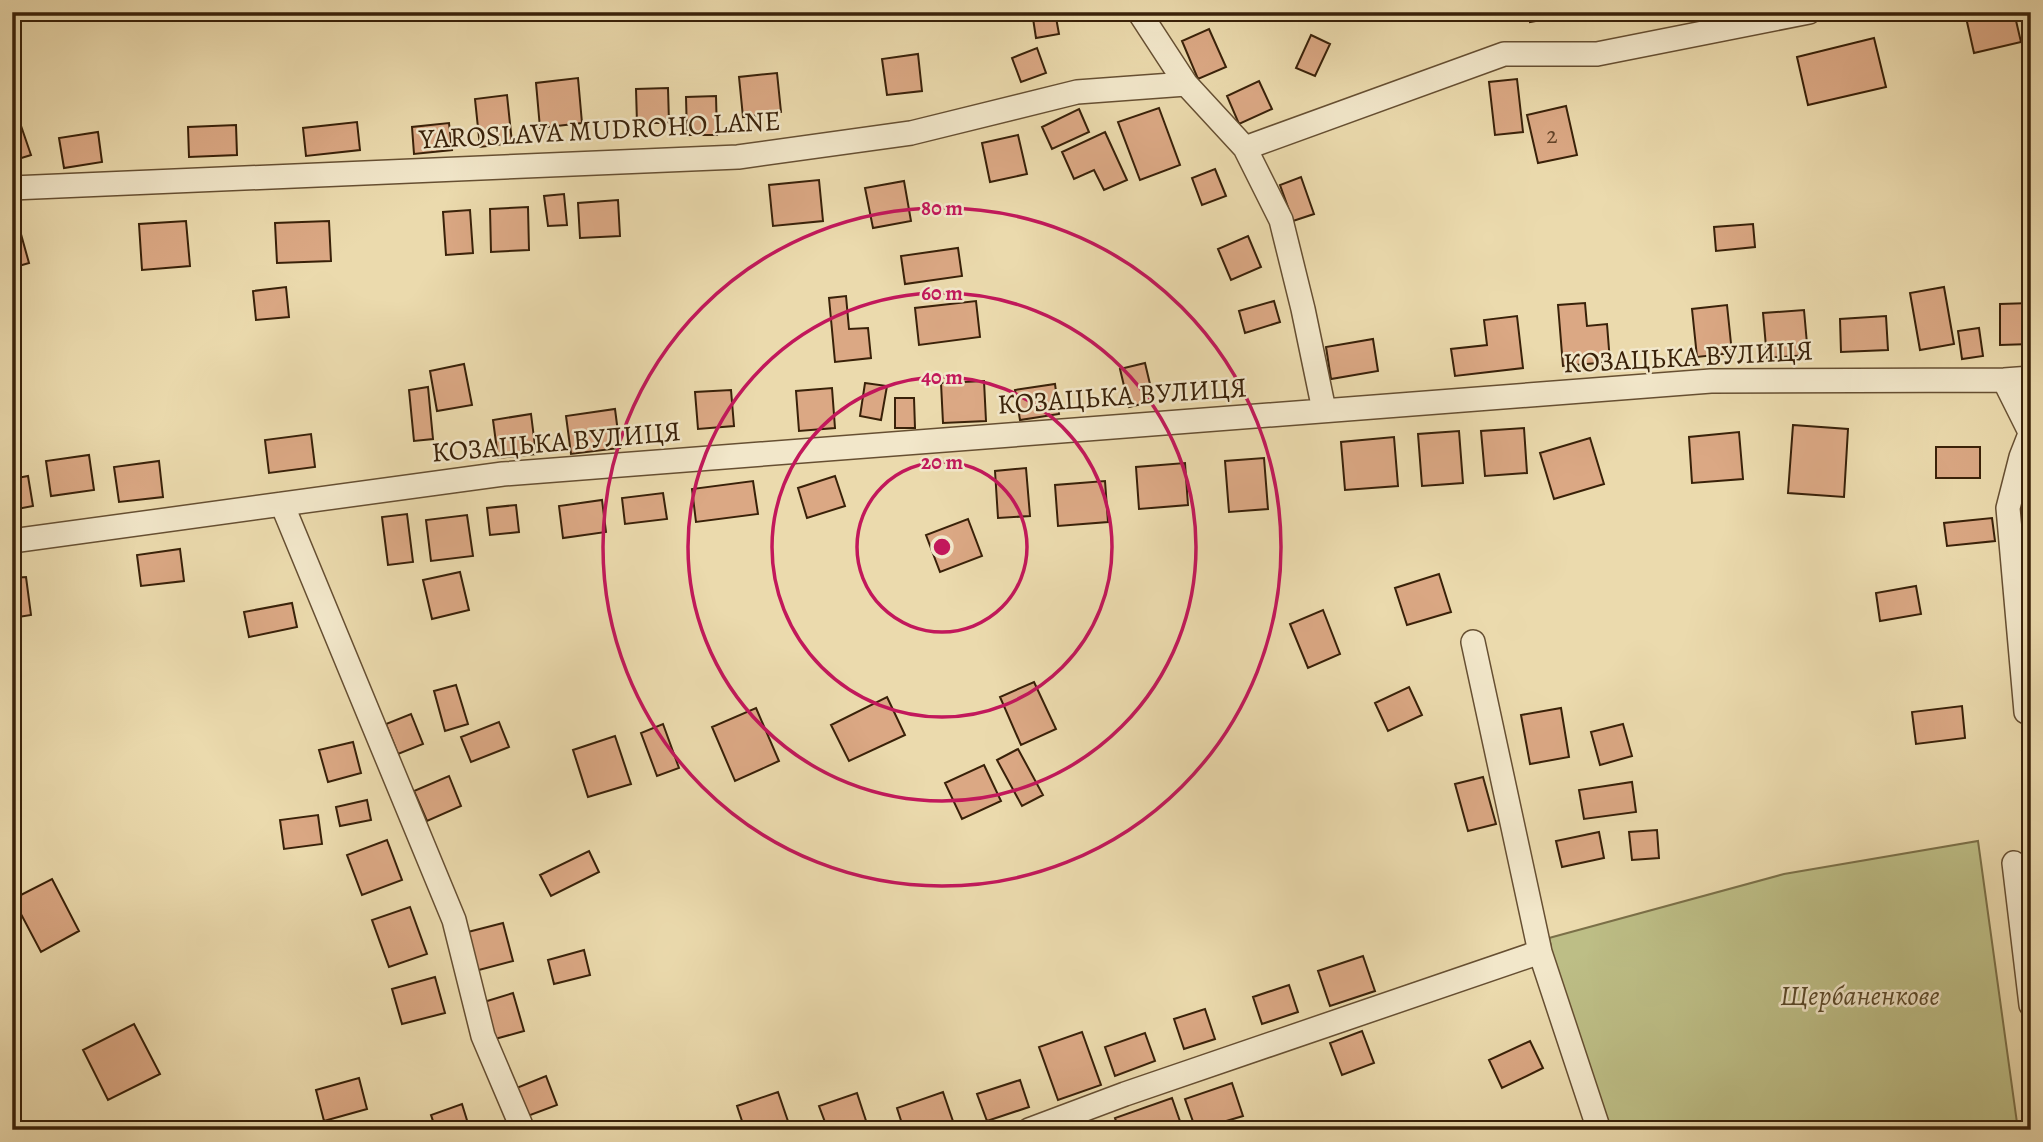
<svg xmlns="http://www.w3.org/2000/svg" width="2043" height="1142" font-family="Alegreya,serif">
<rect width="100%" height="100%" fill="#ebdaad"/>
<filter id="stains"><feTurbulence type="fractalNoise" baseFrequency=".00286" numOctaves="4"/><feColorMatrix values="0 0 0 0 .2 0 0 0 0 .09 0 0 0 0 .02 0 0 0 .5 -.17"/></filter>
<radialGradient id="worn" r=".72"><stop offset=".6" stop-color="#630" stop-opacity="0"/><stop offset="1" stop-color="#630" stop-opacity=".3"/></radialGradient>
<path fill="#bdbe86" stroke="#7b7048" stroke-width="2" d="M1978,841L2018,1130H1611L1549,947L1551,946L1549,938L1784,874Z"/>
<path fill="#dba884" stroke="#392109" stroke-width="2" d="M1032,12H1055L1059,34L1036,38Z
M1528,12H1572L1573,14L1530,22Z
M2014,12L2021,42L1974,53L1965,13Z
M1209,29L1226,67L1198,79L1182,41Z
M1311,35L1330,44L1315,76L1296,68Z
M1874,38L1886,87L1808,105L1797,57Z
M1037,48L1046,73L1021,82L1012,58Z
M918,54L922,91L887,95L882,59Z
M777,73L781,112L743,117L739,77Z
M578,78L582,123L540,128L536,83Z
M1517,79L1523,132L1495,135L1489,82Z
M1259,81L1272,109L1239,124L1227,96Z
M668,88L669,123H637L636,89Z
M507,95L512,143L480,147L475,99Z
M716,96L717,135H687L686,97Z
M1566,106L1577,155L1538,163L1527,115Z
M1159,108L1180,165L1140,180L1118,122Z
M1079,109L1089,132L1052,149L1042,127Z
M19,120L31,155L12,161V122Z
M357,122L360,150L306,156L303,128Z
M449,123L452,150L414,154L412,127Z
M236,125L237,155L189,157L188,127Z
M98,132L102,162L64,168L59,138Z
M1105,132L1127,180L1104,190L1094,170L1074,179L1062,152Z
M1018,135L1027,174L990,182L982,143Z
M1215,169L1226,196L1202,205L1192,178Z
M1301,177L1314,214L1293,221L1280,185Z
M819,180L823,221L773,226L769,185Z
M904,181L911,221L873,228L865,188Z
M564,194L567,225L548,226L544,196Z
M618,200L620,236L580,238L578,203Z
M528,207L529,250L491,252L490,209Z
M470,210L473,253L446,255L443,212Z
M186,221L190,266L142,270L139,224Z
M329,221L331,261L277,263L275,223Z
M1753,224L1755,247L1716,251L1714,227Z
M19,227L29,263L12,268V228Z
M1248,236L1261,267L1231,280L1218,249Z
M958,248L962,276L905,284L901,256Z
M286,287L289,317L256,320L253,291Z
M1944,287L1954,344L1920,350L1910,293Z
M846,296L849,329L868,328L871,358L835,362L829,298Z
M976,301L980,337L919,345L915,308Z
M1274,301L1280,322L1245,333L1239,311Z
M1585,303L1587,326L1607,324L1610,362L1563,366L1558,305Z
M2031,303V344L2000,345V304Z
M1727,305L1732,353L1697,357L1692,309Z
M1804,310L1808,355L1767,358L1763,313Z
M1517,316L1523,368L1455,376L1451,349L1487,345L1484,320Z
M1886,316L1888,350L1841,352L1840,319Z
M1979,328L1983,356L1962,359L1958,331Z
M1373,339L1378,371L1331,379L1326,347Z
M1145,363L1154,401L1129,407L1120,369Z
M464,364L472,405L437,411L430,371Z
M984,381L986,421L943,423L941,383Z
M865,383L887,386L881,420L860,416Z
M1055,384L1059,414L1020,420L1015,390Z
M428,387L433,439L414,441L409,390Z
M832,388L835,428L799,431L796,391Z
M731,390L734,426L698,429L695,392Z
M895,398H914L915,428H895Z
M615,409L620,448L571,454L566,416Z
M531,414L536,454L498,458L493,420Z
M1793,425L1848,429L1844,497L1788,493Z
M1524,428L1527,473L1485,476L1481,431Z
M1459,431L1463,483L1422,486L1418,434Z
M1739,432L1743,479L1692,483L1689,437Z
M311,434L315,467L269,473L265,440Z
M1394,437L1398,486L1345,490L1341,442Z
M1590,438L1604,484L1554,499L1540,453Z
M1936,447H1980V478H1936Z
M89,455L94,490L51,496L46,461Z
M1264,458L1268,509L1229,512L1225,461Z
M159,461L163,497L119,502L114,467Z
M1185,463L1188,505L1139,509L1136,467Z
M1026,468L1030,516L998,518L995,471Z
M28,476L33,506L12,510V479Z
M835,476L845,506L807,518L798,488Z
M753,481L758,514L696,522L692,489Z
M1105,481L1108,522L1058,526L1055,485Z
M663,493L667,519L625,524L622,498Z
M602,500L606,532L563,538L559,506Z
M516,505L519,532L490,535L487,508Z
M407,514L413,562L388,565L382,517Z
M467,515L473,556L431,561L426,520Z
M1992,518L1995,541L1947,546L1944,523Z
M968,519L982,556L940,572L926,535Z
M180,549L184,581L141,586L137,555Z
M460,572L469,610L432,619L423,580Z
M1439,574L1451,612L1407,625L1395,588Z
M26,577L31,615L12,618V578Z
M1916,586L1921,614L1880,621L1876,593Z
M292,603L297,627L249,637L244,612Z
M1323,610L1340,654L1308,668L1290,624Z
M1034,682L1056,729L1021,745L1000,697Z
M456,685L468,724L445,731L434,691Z
M1409,687L1422,715L1388,731L1375,703Z
M887,697L905,735L849,761L831,725Z
M1962,706L1965,738L1916,744L1912,712Z
M756,708L779,761L735,781L712,727Z
M1561,708L1569,757L1530,764L1521,715Z
M411,714L423,744L398,754L386,724Z
M499,722L509,747L471,762L461,737Z
M663,724L679,768L657,776L641,733Z
M1623,724L1632,756L1600,765L1591,732Z
M615,736L631,784L588,797L573,750Z
M353,742L361,773L328,782L319,750Z
M1018,749L1043,795L1022,806L997,760Z
M2031,750V788L2026,789L2022,751Z
M984,765L1001,801L962,819L945,783Z
M449,776L461,806L427,821L414,791Z
M1483,777L1496,824L1468,831L1455,784Z
M1632,782L1636,812L1584,819L1579,790Z
M367,800L371,820L340,826L336,807Z
M318,815L322,844L284,849L280,820Z
M1657,830L1659,858L1632,860L1629,832Z
M1599,832L1604,858L1562,867L1556,841Z
M387,840L402,880L362,895L347,855Z
M589,851L599,872L551,896L540,875Z
M52,879L79,931L41,952L13,899Z
M410,907L427,954L389,967L372,920Z
M503,923L513,961L475,971L464,933Z
M584,950L590,975L554,984L548,960Z
M1363,956L1375,991L1330,1006L1318,971Z
M435,977L445,1013L402,1024L392,989Z
M1289,985L1298,1012L1262,1024L1253,997Z
M513,993L524,1031L495,1039L484,1002Z
M1205,1009L1215,1039L1184,1049L1174,1019Z
M134,1024L160,1074L108,1100L83,1050Z
M1362,1031L1374,1063L1342,1075L1330,1043Z
M1082,1032L1101,1085L1058,1100L1039,1047Z
M1145,1033L1155,1061L1115,1076L1105,1047Z
M1530,1041L1543,1068L1502,1088L1489,1060Z
M546,1076L557,1105L525,1117L514,1089Z
M359,1078L367,1109L324,1121L316,1090Z
M1020,1080L1029,1107L987,1121L977,1094Z
M1232,1083L1243,1116L1196,1130L1185,1099Z
M778,1092L791,1130H745L737,1106Z
M943,1092L956,1130H904L897,1108Z
M857,1093L869,1130H828L819,1106Z
M1172,1098L1183,1130H1119L1115,1118Z
M462,1104L470,1130H436L431,1115Z"/>
<g fill="none" stroke-linecap="round" stroke-linejoin="round">
<defs>
<path id="street" d="M1139,12L1186,84L1245,148L1281,220L1303,309L1324,410
M1245,148L1504,54H1597L1809,12
M12,188L738,157L911,133L1077,92L1186,84
M2004,380L2031,434
M282,504L454,920L483,1036L523,1130
M12,541L503,474L1711,381L2004,380L2031,378
M1473,642L1540,952L1599,1130
M2026,712L2008,508L2021,457L2030,434
M2014,863L2031,1005
M1029,1130L1125,1094L1540,952"/>
</defs>
<use href="#street" stroke="#664f32" stroke-width="26"/>
<use href="#street" stroke="#f2e7ca" stroke-width="23"/>
</g>
<g fill="none" stroke="#c2185b" stroke-width="3.5">
<circle cx="942" cy="547" r="85"/>
<circle cx="942" cy="547" r="170"/>
<circle cx="942" cy="547" r="254"/>
<circle cx="942" cy="547" r="339"/>
</g>
<g text-anchor="middle" dominant-baseline="central" stroke-width="5" stroke-linejoin="round" paint-order="stroke">
<g font-size="24" fill="#624328">
<text x="1552" y="135">2</text>
</g>
<g font-size="28" fill="#392109" stroke="#f2e7ca">
<text transform="translate(600 130) rotate(-3)">YAROSLAVA MUDROHO LANE</text>
<text transform="translate(1688 357) rotate(-3)">КОЗАЦЬКА ВУЛИЦЯ</text>
<text transform="translate(1122 396) rotate(-4)">КОЗАЦЬКА ВУЛИЦЯ</text>
<text transform="translate(556 442) rotate(-5)">КОЗАЦЬКА ВУЛИЦЯ</text>
</g>
<g font-size="28" font-style="italic" fill="#5a4828" stroke="#f2e7ca">
<text x="1860" y="996">Щербаненкове</text>
</g>
</g>
<circle cx="942" cy="547" r="10" fill="#c2185b" stroke="#f2e7ca" stroke-width="3.5"/>
<g font-size="21" text-anchor="middle" font-weight="bold" fill="#c2185b" stroke="#f2e7ca" stroke-width="5" stroke-linejoin="round" paint-order="stroke">
<text x="942" y="215">80 m</text>
<text x="942" y="300">60 m</text>
<text x="942" y="384">40 m</text>
<text x="942" y="469">20 m</text>
</g>
<rect width="2043" height="1142" fill="none" stroke="#ebdaad" stroke-width="42"/>
<rect x="14" y="14" width="2015" height="1114" fill="none" stroke="#392109" stroke-width="3.5"/>
<rect x="21" y="21" width="2001" height="1100" fill="none" stroke="#392109" stroke-width="2"/>
<rect width="100%" height="100%" filter="url(#stains)"/>
<rect width="100%" height="100%" fill="url(#worn)"/>
</svg>
